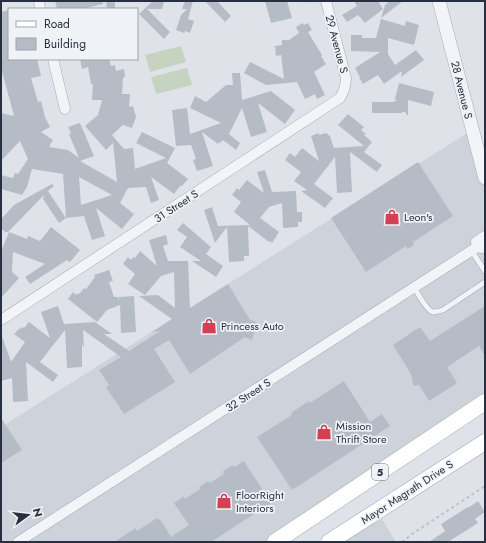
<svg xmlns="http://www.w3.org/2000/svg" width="486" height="543" font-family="Jost,sans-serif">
<rect width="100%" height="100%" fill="#dfe3e9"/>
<path fill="#cdd2db" d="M472,130L485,165V402L272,542H1V427Z
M377,511L396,542H329Z"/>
<path fill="#c5d3c0" d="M181,46L186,62L150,72L145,55Z
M187,68L192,85L156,94L151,77Z"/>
<path fill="#b6bcc6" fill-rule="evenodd" d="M55,1H103V4L83,9H57Z
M106,1H115V9H107Z
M153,1H164L162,9H147L170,32L164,39L139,14Z
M185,1H193L188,19L194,21L190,33L185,31L184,33L176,30L181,15L187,9H182Z
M205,1H217L231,16L225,22Z
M265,1H287L292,18L271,23Z
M354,1H378L383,9L365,23L358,15L347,22L342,15L357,6Z
M390,1H403L381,18L385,5Z
M9,10V59H37L41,76L31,78L38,102L41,101L45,117L50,127L41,132L53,140L49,147L68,150L79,158L69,134L71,133L68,127L80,123L94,156L80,161L117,182L113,143L106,150L85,126L98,115L102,100H92L93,84H91L88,67L82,69L80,59H109L111,66L115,65L116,71L124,69L125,77L123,78L122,94H130L129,107L133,106L136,117L132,128L123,125L112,135L124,149L133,148L135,169L166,158L136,143L142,132L175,148L167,163L188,179L182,186L181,185L174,194L151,177L159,200L151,203L146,187L128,188L120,203L134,214L122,229L96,208L105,236L92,240L84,216L66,218L59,223L43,199L44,195L8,232H5L1,228V219L14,205L52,184L54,186L48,191L66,218L63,174L32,169L27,187L22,195L1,189V175L13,178L15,173L18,174L28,159L20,141L1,161V113L14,116L1,68V12ZM79,177L112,195L81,205Z
M381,19L405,26L406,21L419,25L414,45L388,38V54L395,65L416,50L424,60L401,77L402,71L384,84L378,75L363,84L359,77H360L355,68L380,52L351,51V35H362V38H376Z
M303,23L304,25L308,23L312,30L308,32L322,55L321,56L326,64L314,72L325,95L317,99L315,94L305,99L297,82L266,85L244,73L250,62L284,79L281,55L276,56L275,46L282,45V40H289L299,33L296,27Z
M232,73H240L242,100L271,91L295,110L285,124L258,103L267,132L251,137L242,108L229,134L240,143L236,150L223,140L220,143L219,142L218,144L202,132L213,166L197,171L193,160L196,159L191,145L176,146L172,110L187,108L190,134L221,123L190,108L195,96L206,102L226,85H233Z
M399,83L434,92L431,106L408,100V116L405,112H402V113H372V102H394V101H397L395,99Z
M348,114L364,127L361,130L366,134L364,135L372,142L364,152L382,165L377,172L350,152L352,192L337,193L335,157L314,184L333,198L325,208L301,191L307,190L294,181L301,172L285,160L290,153L295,157L302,148L319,161L311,136L319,133V135L326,133L330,136L334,148L364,146L338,125Z
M418,162L453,216L413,242L414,245L408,249L406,246L366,272L331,218Z
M265,170L272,192L296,191L297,212H302V222H298V227L283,228L282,203L269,207L260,218L279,232L272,243L270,241L269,242L248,226L249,256H244V261L229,262L227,227L215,243L204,210L212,207L218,226L250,225L234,212L241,202L232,195L237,188L239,190L247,180L264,193L257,172Z
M183,223L211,247L206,254L223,266L216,277L192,261H201L180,247L187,237L177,230Z
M51,227L80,250L70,262L67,260L30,284L25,277L45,264L13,252L12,272L19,278L1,298V252L9,232L27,239L28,236L40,241Z
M166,235L168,244L163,246L168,261H188L190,308L228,284L250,320L257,322L252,340L245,337L190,374L169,340L154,349L175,382L124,414L106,387L109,385L99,370L121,357L83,330L84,348L82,344V367L67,368L65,330L40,362L58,375L53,382L26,362L28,401L13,402L12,378L1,381V336H2L11,362L25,342L14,334L20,328L21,329L22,327L24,328L29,322L50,338L41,312L58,306L64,324L95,322L112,334H104L129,351L160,331L152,332L172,319L139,296L158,295L175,308L174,272L161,276L145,295L128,284L135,274L123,264L128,257L131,260L133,257L135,258L140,251L157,266L149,240Z
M109,270L113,281L109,282L114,297H118L119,301V297L134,296L136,332L121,333L120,305L107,310L97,322L68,299L73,292L76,295L78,293L79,294L84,288L86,289L95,277L94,275Z
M485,306V356L479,346L447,367L457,383L429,401L419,385L414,386L411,374L393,345L420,327L430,341Z
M344,381L370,422L382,414L390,426L292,490L257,437L292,415L291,413L309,401L310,403Z
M1,418L22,450L1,463Z
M244,461L271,503L211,542H114L136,528L137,531L157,518L159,520L160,519L171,537L189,525L174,503L184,496L185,499L200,489L199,487L208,481L210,483L224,474L223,471L233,465L234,467Z
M478,501L485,512L475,519L478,523L448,542H429L445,531L441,524L468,507V508Z"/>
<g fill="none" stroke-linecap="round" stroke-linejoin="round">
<defs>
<path id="service" d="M471,250L485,271
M414,288C418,293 426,310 433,312C436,312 440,311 443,310L485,282"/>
<path id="minor" d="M39,1L40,9
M53,59L65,109
M477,247L476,242L485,236
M1,320L340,98C344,91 346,86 346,78L326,1
M18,542L477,247L482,248L485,247"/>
<path id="tertiary" d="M439,1L485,178"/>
<path id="primary" d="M275,542L485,402
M329,542L485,442"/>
</defs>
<use href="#service" stroke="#a4aab3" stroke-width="6"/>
<use href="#minor" stroke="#a4aab3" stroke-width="11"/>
<use href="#tertiary" stroke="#a4aab3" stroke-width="14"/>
<use href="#primary" stroke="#9ea7b5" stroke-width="17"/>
<path stroke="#bdc1c8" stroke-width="2" stroke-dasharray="3 3" stroke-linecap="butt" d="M308,1L312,2L316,1
M402,542L412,534L485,486"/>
<use href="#service" stroke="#f2f4f7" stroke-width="5"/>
<use href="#minor" stroke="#f2f4f7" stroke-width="10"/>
<use href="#tertiary" stroke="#f2f4f7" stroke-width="13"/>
<use href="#primary" stroke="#fff" stroke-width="16"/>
</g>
<defs>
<symbol id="shop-bare" viewBox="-9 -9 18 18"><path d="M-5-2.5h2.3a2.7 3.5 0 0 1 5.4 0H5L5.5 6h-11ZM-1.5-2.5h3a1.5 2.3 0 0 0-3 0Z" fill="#d33f53" stroke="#eff2f6" stroke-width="2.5" paint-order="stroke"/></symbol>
</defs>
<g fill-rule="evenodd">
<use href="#shop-bare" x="381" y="206" width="22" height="22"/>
<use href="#shop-bare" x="198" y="315" width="22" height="22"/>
<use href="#shop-bare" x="313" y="421" width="22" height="22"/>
<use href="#shop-bare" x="213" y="490" width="22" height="22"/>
</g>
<g text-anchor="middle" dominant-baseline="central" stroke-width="3.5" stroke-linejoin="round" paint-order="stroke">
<rect fill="#eff2f6" stroke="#636a77" stroke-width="1" x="372" y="464" width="16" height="16" rx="3"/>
<g font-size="10" font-weight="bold" fill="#273041">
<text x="380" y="472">5</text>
</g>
<g font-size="11" fill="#273041" stroke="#eff2f6">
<text transform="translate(337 44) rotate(75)">29 Avenue S</text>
<text transform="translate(462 90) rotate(76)">28 Avenue S</text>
<text transform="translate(176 206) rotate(-33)">31 Street S</text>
<text transform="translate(248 395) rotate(-33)">32 Street S</text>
<text transform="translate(407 492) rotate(-33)">Mayor Magrath Drive S</text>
</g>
<g font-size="11" fill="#273041" stroke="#eff2f6" text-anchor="start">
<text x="404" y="217">Leon's</text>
<text x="221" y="326">Princess Auto</text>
<text x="336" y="426">Mission<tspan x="336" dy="13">Thrift Store</tspan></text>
<text x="236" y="495">FloorRight<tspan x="236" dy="13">Interiors</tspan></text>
</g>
</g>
<rect width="486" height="543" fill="none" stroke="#273041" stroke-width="4"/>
<rect x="8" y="8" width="130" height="52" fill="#eff2f6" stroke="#9fa4ae"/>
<rect x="16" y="21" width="20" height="6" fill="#ffffff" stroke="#9fa4ae"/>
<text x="44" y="28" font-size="12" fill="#273041">Road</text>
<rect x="16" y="38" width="20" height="12" fill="#b6bcc6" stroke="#9fa4ae"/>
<text x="44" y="48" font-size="12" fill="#273041">Building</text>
<g transform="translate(28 515) rotate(75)" stroke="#eff2f6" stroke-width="3" paint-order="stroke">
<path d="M0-3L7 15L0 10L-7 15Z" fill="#273041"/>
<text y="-6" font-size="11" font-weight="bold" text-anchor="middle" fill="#273041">N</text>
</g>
</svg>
